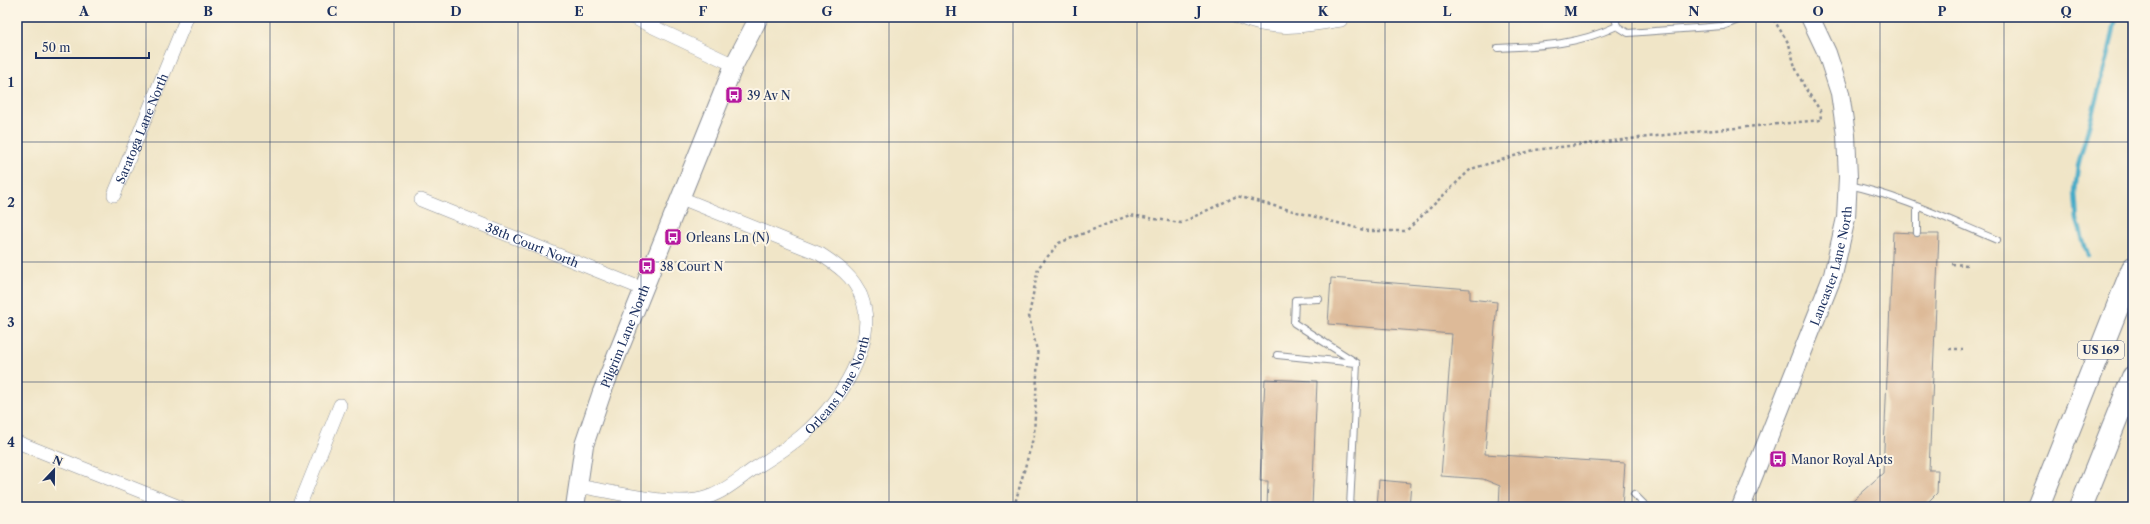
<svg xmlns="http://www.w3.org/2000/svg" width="2150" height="524" font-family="'Libre Caslon Text',serif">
<rect width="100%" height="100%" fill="#fcf5e5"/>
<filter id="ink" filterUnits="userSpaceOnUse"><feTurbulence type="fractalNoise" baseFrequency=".025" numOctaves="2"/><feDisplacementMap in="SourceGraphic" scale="8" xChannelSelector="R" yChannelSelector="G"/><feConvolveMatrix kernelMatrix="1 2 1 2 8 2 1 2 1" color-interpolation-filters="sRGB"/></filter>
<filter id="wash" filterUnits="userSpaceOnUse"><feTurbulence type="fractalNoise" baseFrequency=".012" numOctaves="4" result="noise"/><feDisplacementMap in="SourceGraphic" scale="16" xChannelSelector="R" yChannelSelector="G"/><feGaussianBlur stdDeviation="0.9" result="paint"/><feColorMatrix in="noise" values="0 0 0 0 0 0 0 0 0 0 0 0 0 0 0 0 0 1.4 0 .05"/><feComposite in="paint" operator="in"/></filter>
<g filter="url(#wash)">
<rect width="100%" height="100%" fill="#f0e5c7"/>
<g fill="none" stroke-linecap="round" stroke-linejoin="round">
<path stroke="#47abc7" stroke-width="4.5" d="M2088,256L2077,220L2075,192L2078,166L2109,52L2116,17"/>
</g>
<g id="blocks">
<path fill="#ddba98" d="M1893,232L1913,233L1917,237L1921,234H1939L1929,470H1938L1937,493L1923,507H1845L1883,473Z
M1331,278L1470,289V299L1497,302L1485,454L1625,463L1622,507H1499L1500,486L1483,479L1441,476L1452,334L1328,324Z
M1265,379L1317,381L1312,507H1267L1268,481H1260Z
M1379,480L1411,483L1409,507H1377Z"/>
</g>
</g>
<g filter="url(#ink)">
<use href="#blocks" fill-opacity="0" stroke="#868a92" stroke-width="1"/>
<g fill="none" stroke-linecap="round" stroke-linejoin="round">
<defs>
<path id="lane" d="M1615,17L1617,26L1628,33L1723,26L1746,17
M1498,48C1542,46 1577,45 1617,26
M1849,185C1901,196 1949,220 1997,240
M1917,233V207
M1319,299L1295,300L1294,323L1357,363L1350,507
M1277,355L1356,363
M1634,494L1647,507"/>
<g id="street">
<path d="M632,17L734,65"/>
<path d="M1239,17C1273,32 1305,26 1341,20"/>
<path id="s1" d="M114,195L187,17"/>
<path id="s2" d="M421,200L643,289"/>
<path d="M17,442L180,507"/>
<path id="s3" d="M577,486C612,491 676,509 708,497C724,492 739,479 752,470C770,459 788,448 804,434C838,404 880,343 861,296C854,277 837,265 820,254L681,198"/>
<path d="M299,507L340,405"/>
</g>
<g id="secondary">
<path id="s4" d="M575,507L584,445L602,392L734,65L759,17"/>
<path id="s5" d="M1741,507L1833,275L1846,218L1848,177L1846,135L1840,93L1827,53L1810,17"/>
</g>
<path id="highway" d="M2038,507L2133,268
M2081,507L2133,377"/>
</defs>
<use href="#lane" stroke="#868a92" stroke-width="8"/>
<use href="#street" stroke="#868a92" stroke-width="14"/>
<use href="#secondary" stroke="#868a92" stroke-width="20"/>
<use href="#highway" stroke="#868a92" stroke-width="24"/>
<path stroke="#868a92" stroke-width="2.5" stroke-dasharray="3 3" stroke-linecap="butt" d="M1952,264L1967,265
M1949,349H1963
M1014,507L1034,435L1038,355L1029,316L1038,268L1059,243L1130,215L1181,223L1237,196L1368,231H1406L1471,169L1534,150L1683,133L1821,120L1820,110L1805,88L1795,67L1789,44L1772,17"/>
<use href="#lane" stroke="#fff" stroke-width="6"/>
<use href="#street" stroke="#fff" stroke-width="13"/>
<use href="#secondary" stroke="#fff" stroke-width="18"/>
<use href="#highway" stroke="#fff" stroke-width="22"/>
</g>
</g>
<path fill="none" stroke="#1b2f5e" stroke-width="1" stroke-opacity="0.55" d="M146,17V507M270,17V507M394,17V507M518,17V507M641,17V507M765,17V507M889,17V507M1013,17V507M1137,17V507M1261,17V507M1385,17V507M1509,17V507M1632,17V507M1756,17V507M1880,17V507M2004,17V507M17,142H2133M17,262H2133M17,382H2133"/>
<defs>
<symbol id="bus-square" viewBox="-11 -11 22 22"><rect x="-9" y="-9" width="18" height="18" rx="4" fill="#b5179e" stroke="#fcf5e5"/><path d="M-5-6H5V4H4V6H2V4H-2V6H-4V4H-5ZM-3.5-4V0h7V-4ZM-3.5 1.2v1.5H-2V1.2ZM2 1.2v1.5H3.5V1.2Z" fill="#fff"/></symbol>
</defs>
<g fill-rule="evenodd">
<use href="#bus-square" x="724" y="85" width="20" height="20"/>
<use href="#bus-square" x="663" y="227" width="20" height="20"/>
<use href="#bus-square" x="637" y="256" width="20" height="20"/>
<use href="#bus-square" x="1768" y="449" width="20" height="20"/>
</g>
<g text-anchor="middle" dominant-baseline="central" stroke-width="4" stroke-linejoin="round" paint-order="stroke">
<rect fill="#fcf5e5" stroke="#5e6a86" stroke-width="1" x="2078" y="341" width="46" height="18" rx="3"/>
<g font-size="11" font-weight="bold" fill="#1b2f5e">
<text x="2101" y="350">US 169</text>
</g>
<g font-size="12" fill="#1b2f5e" stroke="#fcf5e5" text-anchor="start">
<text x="747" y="95">39 Av N</text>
<text x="686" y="237">Orleans Ln (N)</text>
<text x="660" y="266">38 Court N</text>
<text x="1791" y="459">Manor Royal Apts</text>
</g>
<g font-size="12" fill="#1b2f5e" stroke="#fcf5e5">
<text stroke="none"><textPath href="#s1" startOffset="72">Saratoga Lane North</textPath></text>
<text stroke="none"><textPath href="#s2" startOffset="120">38th Court North</textPath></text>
<text stroke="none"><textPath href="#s5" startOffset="258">Lancaster Lane North</textPath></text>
<text stroke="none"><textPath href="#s4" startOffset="179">Pilgrim Lane North</textPath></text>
<text stroke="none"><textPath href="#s3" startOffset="308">Orleans Lane North</textPath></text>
</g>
</g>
<rect width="2150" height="524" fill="none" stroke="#fcf5e5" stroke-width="44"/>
<g transform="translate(54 470) rotate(22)" stroke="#fcf5e5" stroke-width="3" paint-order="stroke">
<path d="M0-3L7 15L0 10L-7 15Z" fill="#1b2f5e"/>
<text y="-6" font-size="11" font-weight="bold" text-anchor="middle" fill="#1b2f5e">N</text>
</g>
<path d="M36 52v6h113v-6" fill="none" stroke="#1b2f5e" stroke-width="2"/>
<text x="42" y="52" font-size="12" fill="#1b2f5e" stroke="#fcf5e5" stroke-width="3" paint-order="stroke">50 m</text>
<rect x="22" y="22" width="2106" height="480" fill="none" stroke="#1b2f5e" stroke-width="1.5"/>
<g font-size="13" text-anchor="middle" font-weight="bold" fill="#1b2f5e">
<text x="84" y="16">A</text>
<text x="208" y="16">B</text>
<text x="332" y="16">C</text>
<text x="456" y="16">D</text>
<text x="579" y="16">E</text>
<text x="703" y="16">F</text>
<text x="827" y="16">G</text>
<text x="951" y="16">H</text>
<text x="1075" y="16">I</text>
<text x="1199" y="16">J</text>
<text x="1323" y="16">K</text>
<text x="1447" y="16">L</text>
<text x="1571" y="16">M</text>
<text x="1694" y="16">N</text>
<text x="1818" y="16">O</text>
<text x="1942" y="16">P</text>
<text x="2066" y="16">Q</text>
<text x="11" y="87">1</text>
<text x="11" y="207">2</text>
<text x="11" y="327">3</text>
<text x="11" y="447">4</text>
</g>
</svg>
